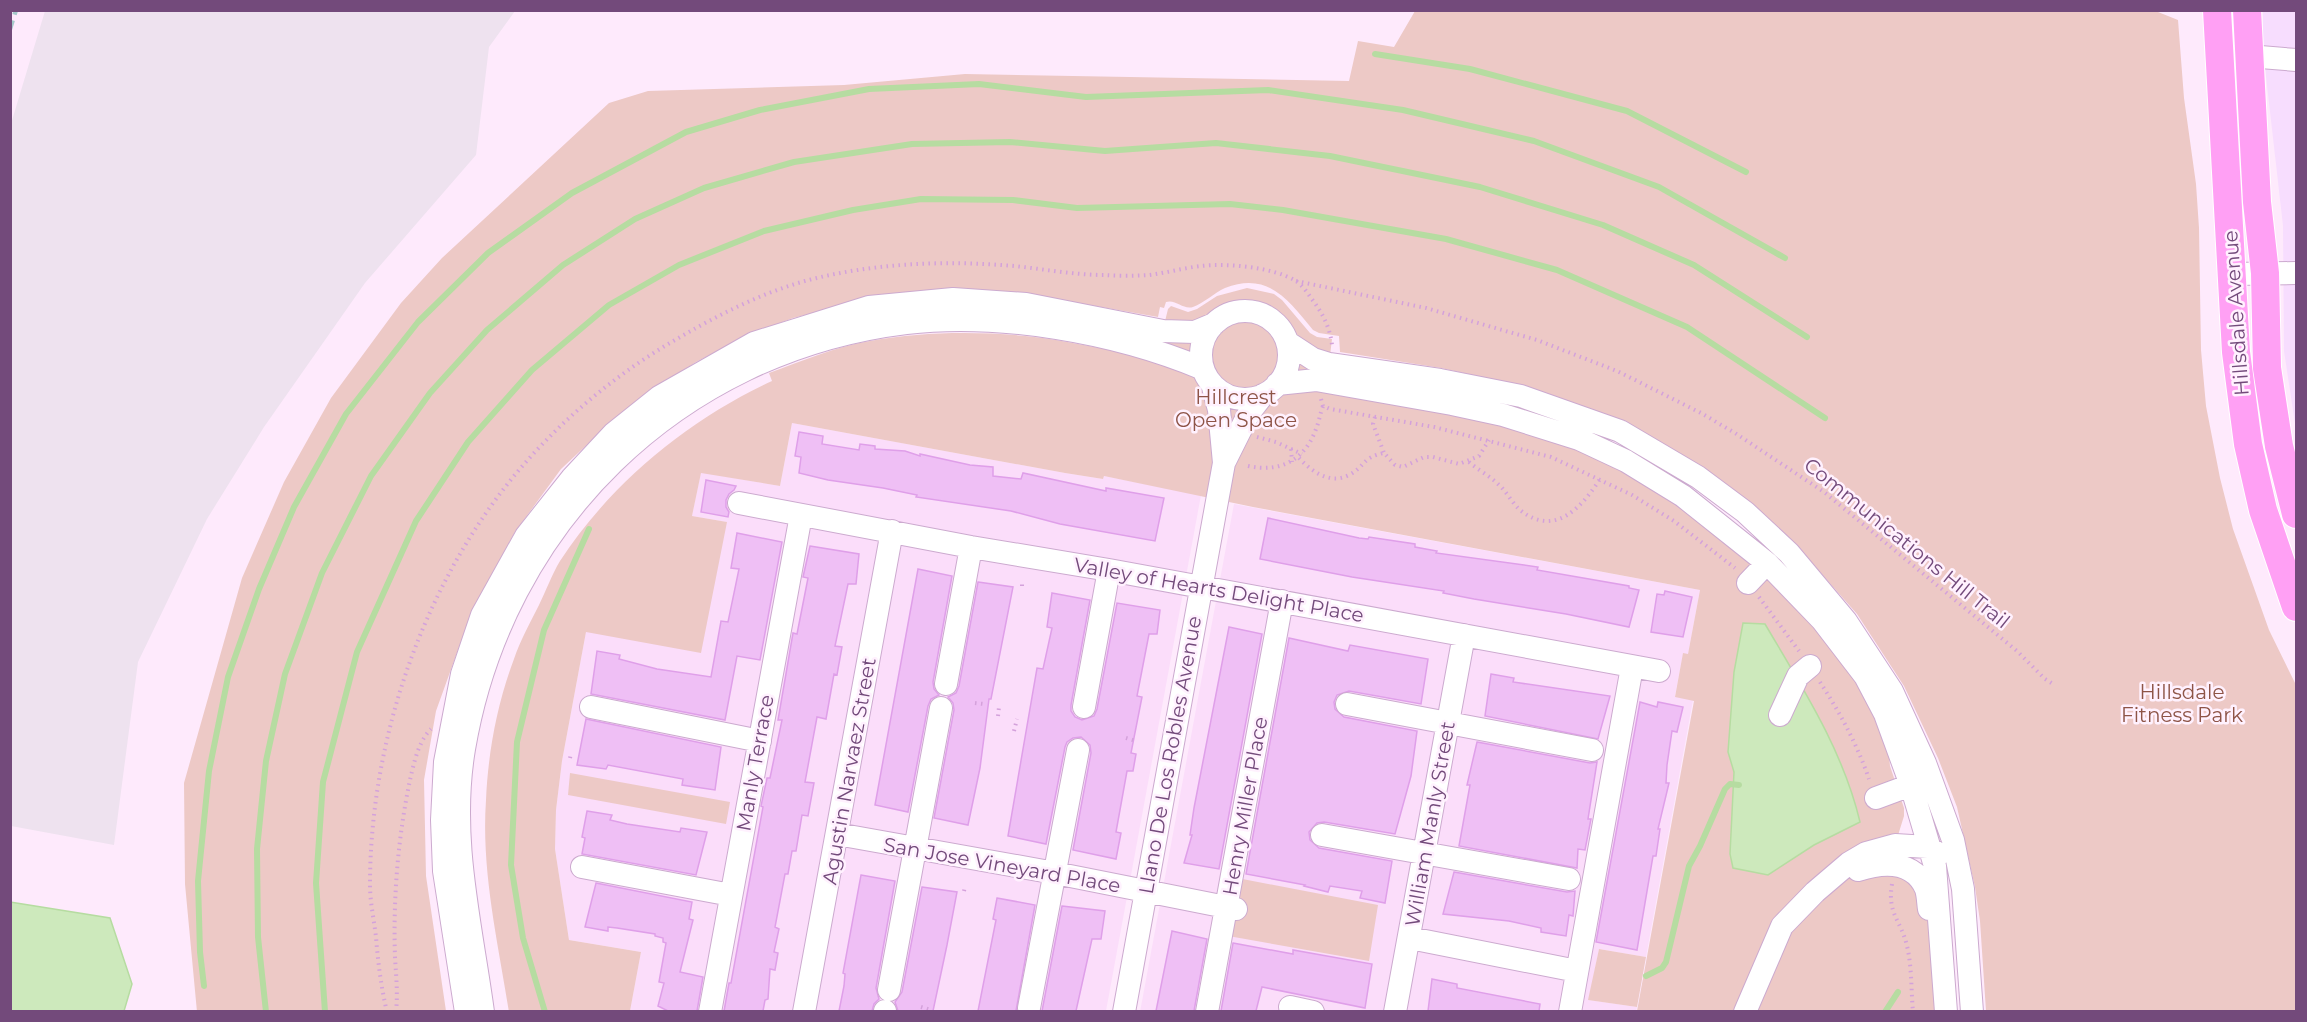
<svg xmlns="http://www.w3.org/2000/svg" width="2307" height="1022" font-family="Montserrat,sans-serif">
<rect width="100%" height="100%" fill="#feeafc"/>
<path fill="#fbddfa" d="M792,423L1065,473L1103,479L1104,476L1201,495L1106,1011H630L641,952L569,940L555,849L556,810L562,761L586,632L726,522L692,516L701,472L780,486Z
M1234,504L1700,590L1688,654H1683L1675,696L1693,700L1646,957L1599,949L1589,1000L1637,1007L1636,1011L1140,1012Z"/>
<path fill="#f7ddfe" d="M2263,11H2296V430L2284,351L2283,226L2262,41Z"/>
<path fill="#eee2ef" d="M45,11H515L489,47L476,155L365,283L264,427L207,519L138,662L114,845L11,826L10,127Z"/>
<path fill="#edc9c6" d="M2153,10L2178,20L2184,98L2196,184L2199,228L2201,350L2206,406L2220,478L2233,529L2269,630L2296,685V1011H1986L1980,921L1975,887L1957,807L1938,758L1904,686L1857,614L1796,545L1622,422L1577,404L1522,386L1441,368L1340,352L1339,336L1319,333L1313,330C1288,300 1268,271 1225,288C1214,293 1204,303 1193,307C1183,310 1176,299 1166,302L1164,308L1160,307L1158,317L1027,294L864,300L793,318L746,336L696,362L653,390L607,426L561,469L515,532L472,611L436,711L424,780L426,876L446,1011L197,1012L185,884L184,783L242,578L284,482L331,398L401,303L442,258L609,103L648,91L844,85L965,74L1349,81L1358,41L1394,47L1415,11Z
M1247,288L1274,294L1282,300L1310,333L1317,337L1332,339L1329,364L1579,439L1757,554L1885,714L1890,766L1904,808V816L1895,845L1872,865L1927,890L1940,1011H1637L1694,701L1675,697L1683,653L1688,654L1700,590L1253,507L1104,476L1103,479L1065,473L792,423L780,486L701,473L692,516L727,522L701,653L586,632L562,761L556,810L555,849L569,940L641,952L630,1011L509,1012C498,942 481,871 486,800C488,753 497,704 514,659C520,641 530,623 539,605C546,591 552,574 560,561C611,483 688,420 772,381L769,373C802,361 835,347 870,341C920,332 974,331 1025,336C1068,340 1113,352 1156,358L1168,309L1171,306L1188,312L1197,309L1217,296Z
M570,773L730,802L726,824L568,795Z
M1227,876L1378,905L1369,961L1217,934Z
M1599,949L1646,957L1637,1007L1588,1000Z"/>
<path fill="#cde9bc" stroke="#b6dca1" stroke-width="1.5" d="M1743,623L1765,624C1802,687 1843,750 1860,822L1814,845L1768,875L1733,868L1730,854L1734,772L1728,752L1734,672Z
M10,902L110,918L132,984L124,1011H11Z"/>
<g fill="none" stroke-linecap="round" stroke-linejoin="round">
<path stroke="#b6dca1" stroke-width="6" d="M1375,54L1470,69L1627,111L1746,172
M1646,976L1662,968L1666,962L1689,866L1700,846L1725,789L1730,784L1739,785
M204,986L200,952L198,881L209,771L228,677L259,589L294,507L346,414L418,322L488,253L572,193L686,132L760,110L869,89L979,84L1086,97L1268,90L1403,110L1534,141L1659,187L1785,258
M266,1012L258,937L257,849L266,761L285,674L322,573L371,476L430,393L487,330L563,265L635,219L704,188L794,162L912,144L1010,142L1105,151L1216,143L1330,156L1480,187L1603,225L1694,265L1807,337
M325,1012L316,883L323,782L357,652L416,521L468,442L532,370L609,305L679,265L764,231L853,210L921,199L1013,200L1077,208L1230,204L1283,210L1446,239L1557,270L1687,327L1825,418
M545,1012L523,938L511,865L517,742L544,630L589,529
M1885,1012L1898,992"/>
</g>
<path fill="#efbff5" stroke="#df9fe9" stroke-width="1.5" d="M799,432L823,436L822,444L859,450L860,444L875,446V449L905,451L920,456V454L970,465L993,467V476L1021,479L1023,473L1106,491V488L1164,498L1155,541L1060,524L1011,511L916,497L917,495L883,488L828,480L799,473L801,457L795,456Z
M706,480L736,486L734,490L729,494L726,500V507L729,512L728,517L701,512Z
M1268,518L1359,538L1368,539L1369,537L1415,544V547L1437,551L1436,553L1538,567L1537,570L1629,586V588L1639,590L1629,627L1566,614L1474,599L1443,593L1444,591L1352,577L1260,559Z
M737,533L782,542L760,660L737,656L725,720L591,694L597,651L620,655L619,659L657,669L711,677L721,621L728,622L739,569L731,568Z
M810,546L859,554L856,584H848L835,646L842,647L837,675L834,674L826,719L817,717L805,782L814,783L808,816L802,815L796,851H792L788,874H785L775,927L779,929L774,952L778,953L775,970L770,969L768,999L765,1000L763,1011H724L729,983H731L763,807L761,806L767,778H770L782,720H778L793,633L797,634L808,578L803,577Z
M918,569L952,576L933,682L934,689L939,695L931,699L928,706L908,812L875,805Z
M978,582L1013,587L991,699H989L980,768L968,825L934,818L954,710L953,703L948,697L956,693L959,686Z
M1665,591L1692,597L1683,637L1651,632L1657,594L1664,595Z
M1052,593L1090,600L1071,705V711L1075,717L1082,720L1094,716L1097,709L1117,603L1160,610L1157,634H1149L1137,696L1142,697L1131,753L1136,754L1133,771H1127L1116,832L1121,833L1116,859L1073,850L1091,753L1090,745L1081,737L1073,738L1067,742L1065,747L1046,844L1008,836L1037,668L1043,669L1052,628L1047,627Z
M1229,627L1262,634L1219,869L1184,863L1192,835H1190L1194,808Z
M1289,638L1348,651L1350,645L1428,659L1421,704L1349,691L1337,695L1334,702L1335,709L1344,717L1417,731L1411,776L1395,834L1324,822L1317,823L1309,832L1310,840L1319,848L1392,861L1385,903L1360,898L1362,891L1330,886L1328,892L1304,886L1305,885L1246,874Z
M1491,674L1514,678L1513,682L1610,696L1598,739L1485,716Z
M1640,702L1657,707L1658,702L1683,707L1677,732L1672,731L1667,765L1666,783H1669L1658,829H1660L1656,856H1653L1637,950L1596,942Z
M586,719L721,747L715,790L682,785L683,779L608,765L606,769L577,765Z
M1477,742L1590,763L1597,762L1588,819H1591L1585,850L1578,849L1577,868L1459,846L1470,785H1467Z
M587,811L612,815L610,820L627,824L680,832L681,828L707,832L696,875L582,854L585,838L582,837Z
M1454,872L1567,892L1575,891L1573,916L1569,915L1566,936L1541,932V928L1509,921L1443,914Z
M861,875L895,881L876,988L879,999L874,1004L872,1011H839L844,986L845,974L843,973Z
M596,883L692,902L689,919L693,920L680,972L703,977L697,1011H668L658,1006L664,983L659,982L666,943L663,942V938L655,936V934L617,928L608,927V931L585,927Z
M922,887L957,892L947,945L933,1011H898L895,1002L902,992Z
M997,898L1035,905L1016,1011H978L996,920L993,919Z
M1062,906L1105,911L1101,939H1092L1076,1011H1042Z
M1172,931L1207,939L1194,1011H1156Z
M1233,943L1293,954V950L1372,964L1365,1008L1262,987L1256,1011H1221Z
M1432,979L1457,984V988L1540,1004L1539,1011H1428Z"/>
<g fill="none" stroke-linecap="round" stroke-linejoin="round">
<defs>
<path id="minor" d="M2248,56L2296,60
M2232,274L2296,273
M1201 355a44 44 0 1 1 88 0a44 44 0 1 1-88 0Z
M1287,342L1313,359L1329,364L1440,380L1521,396L1620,431L1698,477L1745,512L1789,553L1846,621L1892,691L1925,763L1953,840L1963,889L1972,1012
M1277,384L1316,380L1452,404L1503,415L1579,439L1626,461L1683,496L1767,563L1822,620L1865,676L1885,714L1911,785L1935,866L1946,1012
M1224,463L1249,413L1263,395
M739,503L971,547L1109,570L1659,671
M1748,583L1767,563
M946,684L971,547
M1347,704L1592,750
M591,707L760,741
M1084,707L1109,570
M1780,715L1798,676L1810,666
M1876,798L1911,785
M837,834L1055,873L1236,909
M1322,835L1569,879
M582,867L731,895
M1858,870C1883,862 1914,860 1926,889C1928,895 1928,903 1929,909
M1410,938L1577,971
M889,990L941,708
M1290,1007L1313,1012
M1029,1008L1078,750
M466,1012L444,871L442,820L445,762L462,674L482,615L526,536L572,478L614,433L659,397L754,343L869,307L953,299L1026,304L1163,331L1195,332L1214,324
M483,1012C471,923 449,838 464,749C502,524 677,351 906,323C999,312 1114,332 1201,368
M710,1012L801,515
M804,1012L892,531
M885,1012V1011
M1124,1012L1224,463L1219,410L1213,387
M1207,1012L1282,601
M1395,1012L1464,635
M1570,1012L1632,667
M1745,1012L1782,926L1815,892L1849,863L1866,853L1895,845L1928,847L1939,854"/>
<path id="major" d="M2217,10L2236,352L2248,444L2263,510L2296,607
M2247,10L2257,202L2265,273L2267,368L2279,446L2296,514"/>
</defs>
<use href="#minor" stroke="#ccaacf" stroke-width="24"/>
<use href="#major" stroke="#fff" stroke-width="30"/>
<path stroke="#d4a1db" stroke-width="4" stroke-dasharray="1.5 4.5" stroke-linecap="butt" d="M1296,281L1426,308L1537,340L1617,371L1701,413L1735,433L1824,492L2017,651L2045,679L2053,684
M1321,399L1323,406L1330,409L1434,427L1551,457L1632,495L1674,521L1735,568
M1375,417L1373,424L1384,453
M1257,437L1276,442L1302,454
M1291,449L1292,462
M1299,458C1311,471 1330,485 1349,475C1365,467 1362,457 1384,453L1395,465L1403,467L1424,457H1433L1459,464L1479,456L1489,440
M1469,462C1478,470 1490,476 1499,485C1507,492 1512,503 1520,510C1555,538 1582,507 1600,479
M1248,466C1280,473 1305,460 1316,429C1319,422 1320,414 1323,406
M1022,586V582
M1759,597L1799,651
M1820,682C1840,713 1857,744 1869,779
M975,703L984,704
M998,716L999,707
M1014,731L1017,719
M1126,738L1136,741
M570,758L571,753
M1892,884C1887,914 1901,920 1907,946C1912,967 1911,990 1913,1012
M964,891L965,886
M921,1007L931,1010
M387,1012C381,987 378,962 376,937C374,920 370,902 370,885C370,736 426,576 525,463C569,413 623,369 682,336C720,314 762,293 805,281C872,263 945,260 1014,266C1044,269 1074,275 1104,275C1118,276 1134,276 1149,275C1166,273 1183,268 1201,266C1227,263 1273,267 1296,281C1302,285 1307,292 1311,298C1322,312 1330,327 1332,345
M396,1012C398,993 396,975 395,957C393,898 398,837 410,780C414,763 418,742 431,729"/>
<use href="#minor" stroke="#fff" stroke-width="22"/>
<use href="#major" stroke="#ffa0f4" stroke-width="28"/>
<path stroke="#a5c9ca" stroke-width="4.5" stroke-dasharray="9 6" stroke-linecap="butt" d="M10,29L16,10"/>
</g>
<g text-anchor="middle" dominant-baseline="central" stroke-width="5" stroke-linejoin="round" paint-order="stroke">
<g font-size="20" fill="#734a7b" stroke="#fff1fe">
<text transform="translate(2236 313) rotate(-94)">Hillsdale Avenue</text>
<text transform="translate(1907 543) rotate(39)">Communications Hill Trail</text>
<text transform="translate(1219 590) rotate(10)">Valley of Hearts Delight Place</text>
<text transform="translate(1170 755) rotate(-80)">Llano De Los Robles Avenue</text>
<text transform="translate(755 763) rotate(-80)">Manly Terrace</text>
<text transform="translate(849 771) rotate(-80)">Agustin Narvaez Street</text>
<text transform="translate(1245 806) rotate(-80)">Henry Miller Place</text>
<text transform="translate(1430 824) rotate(-80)">William Manly Street</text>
<text transform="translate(1002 865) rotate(10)">San Jose Vineyard Place</text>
</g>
<g font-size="20" fill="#8e5447" stroke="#fff1fe">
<text x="1236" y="397">Hillcrest<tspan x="1236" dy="23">Open Space</tspan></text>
<text x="2182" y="692">Hillsdale<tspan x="2182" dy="23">Fitness Park</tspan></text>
</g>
</g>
<rect width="2307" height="1022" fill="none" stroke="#734a7b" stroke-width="24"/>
</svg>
